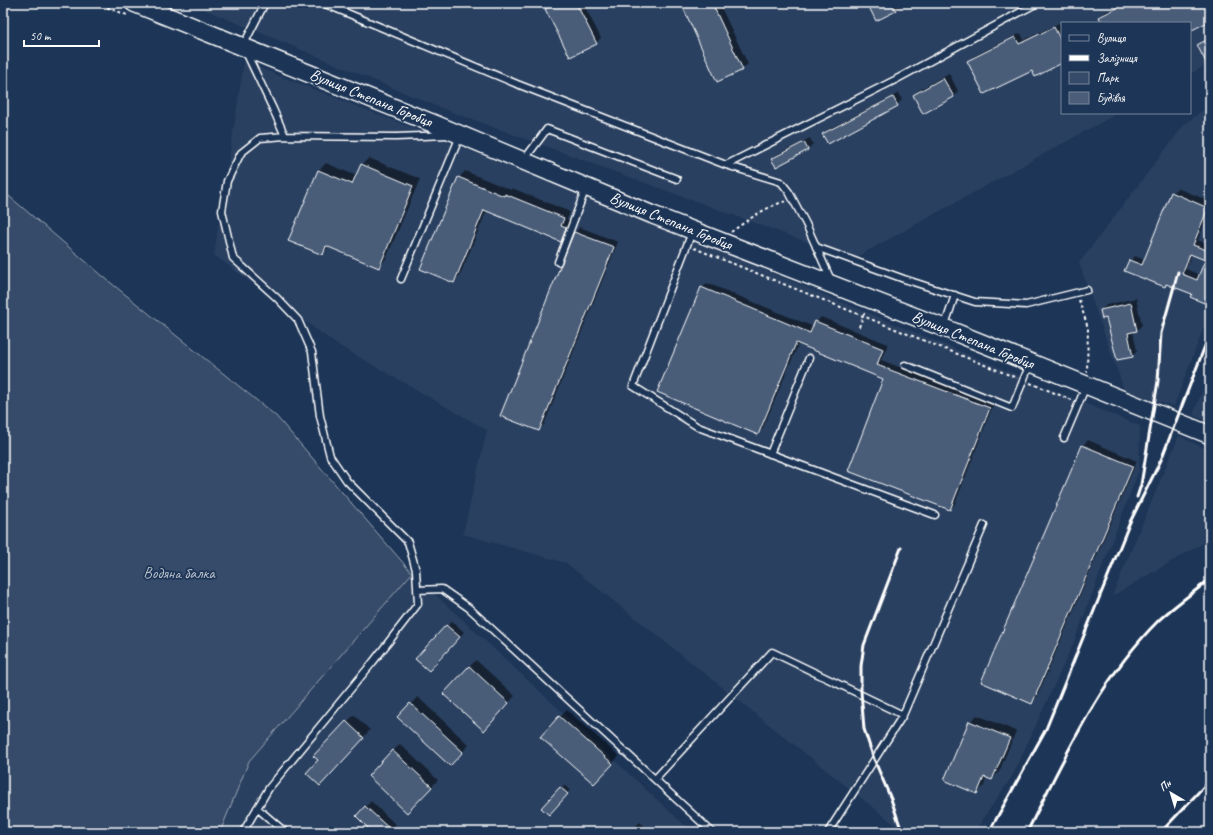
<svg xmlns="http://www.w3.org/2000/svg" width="1213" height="835" font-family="Caveat,sans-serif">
<rect width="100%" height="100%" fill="#1d3557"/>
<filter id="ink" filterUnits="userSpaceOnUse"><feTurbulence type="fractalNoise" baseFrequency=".025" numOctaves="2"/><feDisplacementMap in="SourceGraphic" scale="8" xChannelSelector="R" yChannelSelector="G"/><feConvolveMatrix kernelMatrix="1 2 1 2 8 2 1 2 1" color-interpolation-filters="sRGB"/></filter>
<g filter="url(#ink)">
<path fill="#2a4161" d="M189,3H1210V63L1190,74V23H1062V113H1118L853,259L441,108Z
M244,62L589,197L1140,426L1139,470L1074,642L1013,775L974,832H904L566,563L463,534L487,430L336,344L214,255Z
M1210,105V311L1174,406L1125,392L1079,263L1184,125Z
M1210,371V422L1193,415Z
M1179,436L1210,451V539L1112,596Z
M412,573L692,832H220L249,761Z"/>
<path fill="#364b69" stroke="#9aa5b4" d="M3,191L111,283L276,416L412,573L249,761L220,832H3Z"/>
<path fill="#0007" fill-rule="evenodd" d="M554,3H583L601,38L596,43L547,9Z
M685,3H719L748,64L742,69Z
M869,3H900L901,5L896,10Z
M1124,3H1210V20L1190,30V23H1103L1100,17L1105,12Z
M1059,23L1062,28V62L969,61L974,56L1021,33L1024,40Z
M1210,37V58L1199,45L1204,40Z
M949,73L958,91L953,97L914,95L919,90Z
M899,93L902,100L897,105L824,134L829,129Z
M810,138L813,144L808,149L776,166L773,159L778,154Z
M369,158L420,179L386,259L379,266L329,247L322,254L290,241L319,170L326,163L357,176L361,165Z
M465,171L511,190L512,188L570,212L567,220L572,222L567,234L561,241L487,210L460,275L454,282L459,178Z
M1177,188L1210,201V209L1198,240L1210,245V295L1204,302L1193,294L1167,284L1165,286L1130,261L1135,256L1145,260L1172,193ZM1192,254L1207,259L1200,275L1186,269Z
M580,227L618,242L544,425L539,430L501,415L575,232Z
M707,283L814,327L816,322L821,317L888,344L881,360L994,403L955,504L950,509L884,378L799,343L763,428L758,434L702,288Z
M1136,298L1142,325L1137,330L1133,331L1137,351L1132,356L1101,310L1106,305Z
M1088,440L1137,461L1037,697L1032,703L1083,445Z
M452,621L464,632L434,665L417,659Z
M476,660L515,696L491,722L469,667Z
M418,697L469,745L450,765L411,704Z
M567,710L619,756L601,776L560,717Z
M354,715L370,730L326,777L320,760L347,722Z
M977,715L1016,731L999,772L992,779L987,777L984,786L977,793L970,722Z
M400,744L438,780L414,805L369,776Z
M564,785L570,790L552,810L543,808Z
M371,801L396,825L389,832H374L357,816Z
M640,822L651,832H630Z"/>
<path fill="#4a5d79" stroke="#fff" fill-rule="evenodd" d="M558,3H576L597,44L570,57L545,9Z
M681,3H712L743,70L717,82Z
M867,3H892L896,11L876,21Z
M1127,3H1210V21L1190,31V23H1102L1099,17Z
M1054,27L1062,43V63L1035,77L1032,71L984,94L967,61L1015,37L1019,44Z
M1210,38V70L1197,45Z
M943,78L954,97L923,114L913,95Z
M893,97L898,106L828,144L822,134Z
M804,142L808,150L776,167L771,159Z
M361,164L413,186L379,268L326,246L323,255L288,241L318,170L352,184Z
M458,177L504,196L505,194L564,218L561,226L566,228L561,242L484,210L454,283L420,269Z
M1171,192L1208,208L1193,245L1209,251L1210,250V289L1204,303L1190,297L1192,294L1166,284L1165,287L1124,271L1129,260L1142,265ZM1190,254L1205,260L1197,280L1182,274Z
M574,232L614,247L539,431L500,416Z
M701,287L810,333L815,321L883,349L877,365L990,408L950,510L848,471L883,379L796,343L758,435L657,392Z
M1131,303L1137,331L1128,333L1133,357L1117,360L1106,318L1102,319L1100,310Z
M1082,445L1133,466L1032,704L981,682Z
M446,625L460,637L429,671L415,659Z
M469,666L509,703L484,731L443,694Z
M410,703L463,752L450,766L397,717Z
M559,716L613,764L594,784L540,737Z
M346,721L364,738L320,786L306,773L318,760L313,756Z
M969,721L1010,738L992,780L984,777L977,794L944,780Z
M392,750L432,787L407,813L368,776Z
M560,787L568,794L549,815L541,808Z
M365,806L393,832H372L356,816Z"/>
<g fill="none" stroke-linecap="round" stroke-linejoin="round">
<defs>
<path id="lane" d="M323,3L517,84L726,165L895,80L1037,3
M285,136L396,137L448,135
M524,160L547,129L677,179
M726,165L781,182L789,192L806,224L831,280
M692,232L633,386L698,427L935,515
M816,247L904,279L975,302L1026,305L1087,290
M558,262L586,188
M401,279L460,136
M944,328L955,295
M905,365L1012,408L1030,364
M1064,438L1086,386
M770,454L809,358
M417,590L442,589L469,608L712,832
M903,715L984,525
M655,779L772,652L903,715L828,832
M257,808L285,832
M243,832L269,788L373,662L418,604L416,570L408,542L347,481L330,456L320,416L312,352L298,320L277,298L233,258L222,211L227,181L241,153L260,138L285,136L273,109L243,46L265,3"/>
<path id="secondary" d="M134,3L437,125L653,215L952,331L1210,435"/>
</defs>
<use href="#lane" stroke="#fff" stroke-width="9"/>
<use href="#secondary" stroke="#fff" stroke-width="20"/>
<path stroke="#fff" stroke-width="2" stroke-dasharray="3 3" stroke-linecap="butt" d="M96,3L127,15
M731,232C748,220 765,207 786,201
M694,248L1017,378
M1079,300L1088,328L1087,372
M859,327L865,311
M1030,383L1072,400"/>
<use href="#lane" stroke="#1d3557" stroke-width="6"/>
<use href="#secondary" stroke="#1d3557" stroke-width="17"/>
<path stroke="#fff" stroke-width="3" d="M1137,497L1141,485L1158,381L1161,333L1178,272
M901,548L864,645L861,666V691L864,729L874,759L891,799L902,832
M989,832L1046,729L1130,522L1161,460L1210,333
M1027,832C1064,759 1099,680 1158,621C1174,606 1193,593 1210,579
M1161,832L1210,780"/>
</g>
</g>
<g text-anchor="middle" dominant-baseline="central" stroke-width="3.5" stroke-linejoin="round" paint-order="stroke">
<g font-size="16" fill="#fff" stroke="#1d3557">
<text transform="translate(371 98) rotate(22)">Вулиця Степана Горобця</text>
<text transform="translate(671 221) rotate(22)">Вулиця Степана Горобця</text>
<text transform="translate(973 340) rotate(22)">Вулиця Степана Горобця</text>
</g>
<g font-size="16" fill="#b9c0ca" stroke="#1d3557">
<text x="179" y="573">Водяна балка</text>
</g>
</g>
<rect width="1213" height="835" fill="none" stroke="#1d3557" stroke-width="16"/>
<rect x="8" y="8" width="1197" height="819" fill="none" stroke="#fff" stroke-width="1.5" filter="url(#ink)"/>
<rect x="1061" y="22" width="130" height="92" fill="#1d3557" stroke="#77869a"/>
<rect x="1069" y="35" width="20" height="6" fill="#1d3557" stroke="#77869a"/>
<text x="1097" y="42" font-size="12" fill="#ffffff">Вулиця</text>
<rect x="1069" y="55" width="20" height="6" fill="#ffffff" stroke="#77869a"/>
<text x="1097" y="62" font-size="12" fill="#ffffff">Залізниця</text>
<rect x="1069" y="72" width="20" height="12" fill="#364b69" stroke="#77869a"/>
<text x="1097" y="82" font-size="12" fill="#ffffff">Парк</text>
<rect x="1069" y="92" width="20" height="12" fill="#4a5d79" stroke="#77869a"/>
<text x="1097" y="102" font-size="12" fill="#ffffff">Будівля</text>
<g transform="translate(1171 793) rotate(322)" stroke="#1d3557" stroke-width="3" paint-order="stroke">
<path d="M0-3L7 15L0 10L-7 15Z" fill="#ffffff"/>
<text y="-6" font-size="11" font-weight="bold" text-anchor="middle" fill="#ffffff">Пн</text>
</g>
<path d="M24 40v6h75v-6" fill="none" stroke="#ffffff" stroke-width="2"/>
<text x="30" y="40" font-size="12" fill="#ffffff" stroke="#1d3557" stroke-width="3" paint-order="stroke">50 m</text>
</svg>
